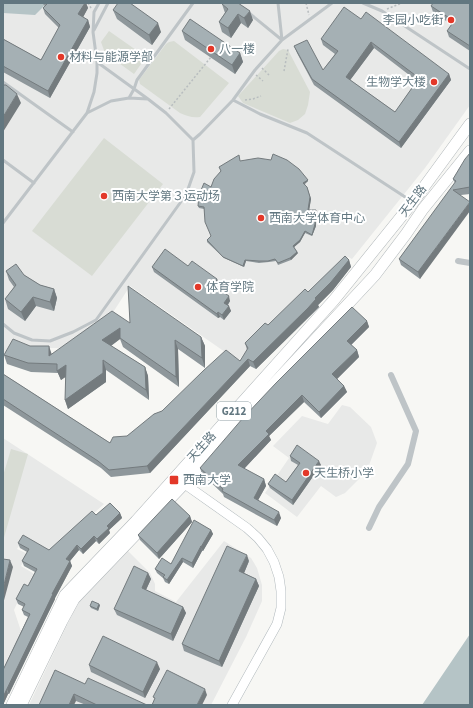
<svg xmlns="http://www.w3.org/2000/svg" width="473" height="708" font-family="'Source Sans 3','Noto Sans SC',sans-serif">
<rect width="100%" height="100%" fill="#f7f7f4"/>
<path fill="#e8e9e8" d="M3,3H470V105L425,168L352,259L348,257L262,331L238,361L130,286L110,317L60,348H35L14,341L3,357Z
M342,405L350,407L371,427L377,443L367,471L345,493L336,497L321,486L297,517L265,493L289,458L273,446L302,416L328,424Z
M3,438L104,504L53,550H46L24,537L17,549L28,554L21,566L36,575L30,589L24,588L14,610L22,634L3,671Z
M224,541L251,558L257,568L262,585V601L246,637L211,705H29L79,600L126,549L150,573L155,584V591L176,602Z"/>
<path fill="#d8dcd4" d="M109,31L146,57L134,74L105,53L101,42Z
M174,41L229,83L200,117C192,118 187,116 180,113L140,84L139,80L166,44L169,42Z
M283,49L288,50L310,92L308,105L305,114L298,120L290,123L243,103L238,96L279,51Z
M104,138L163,184L92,276L32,231Z
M11,449L28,454L3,541V476Z"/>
<path fill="#b5c4c6" d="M3,3H47L35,15L3,13Z
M470,634V705H422Z"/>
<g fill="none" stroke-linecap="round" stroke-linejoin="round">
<defs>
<path id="secondary" d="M179,480L247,528L258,538L267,549L274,562L279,577L281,591V608L277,624L232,705"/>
<path id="highway" d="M12,705L65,595L136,521L334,300L413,202L470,124
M21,705L62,621L74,599L184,484L240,420L375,275L406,234L423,209L470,151"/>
</defs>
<use href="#secondary" stroke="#b0b8bc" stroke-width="10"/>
<use href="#highway" stroke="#b1b7ba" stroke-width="12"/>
<path stroke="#b8bdbf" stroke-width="1.5" stroke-dasharray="2 2" stroke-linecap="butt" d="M88,3L91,8
M306,3L309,15
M387,9L402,3
M262,68L269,75
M284,71L288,49
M256,75L263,81
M245,100L253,99L261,96
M169,109L211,57"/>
<path stroke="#bec4c7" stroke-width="3" d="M278,3L282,40
M363,3L382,11L470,69
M249,13L282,40
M94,30L108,3
M97,62L148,99
M3,82L73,132
M129,98L134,89L137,80L193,3
M233,100L260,114L307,133L422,208
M193,140L200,134L233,100L255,70L282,40L332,3
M3,160L34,183
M3,223L87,113L94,92L97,73V62L93,32L94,12L99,3
M3,324L14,333L32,340L50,341L73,332L96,320L180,203L187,192L194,172L193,140L166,113L148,99L129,98L111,101L87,113"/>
<path stroke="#bec4c7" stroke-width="6" d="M458,261L470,263
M369,528L379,507L408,464L416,431L391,375"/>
<use href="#secondary" stroke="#fff" stroke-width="9"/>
<use href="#highway" stroke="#fff" stroke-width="11"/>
</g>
<path fill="#8e979b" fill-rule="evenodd" d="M42,3H86L88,8L83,17L88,20L90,27L50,98L3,72V39L41,60L59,28L45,14L43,8L45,6Z
M470,3V51L449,37L447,31L452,25L433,12L431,6Z
M222,4L253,20L248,28L241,23L231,38L222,32L219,22L225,13Z
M113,10L161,32L152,45L117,19Z
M361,19L449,74L451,80L401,148L314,85L297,53L294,46L323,70L335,54L323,45L321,39ZM374,48L417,81L395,112L350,80Z
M182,31L240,53L243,62L235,74L185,40Z
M470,153V194L461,195L420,279L401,265L399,259L455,183L453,179Z
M240,161L308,180V181L305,184L311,199L309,210L316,211V226L312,236L305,233L300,242L294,247L298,253L291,260L278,265L276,261L269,262L259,263L246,261L244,267L224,258L207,242V240L211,236L204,209L199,208L198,206L221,171L219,167Z
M349,260L351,267L333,290L318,305L319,307L311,315L256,369L250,366L150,473L111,477L101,468L3,405V374L110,443L127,436L162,411L240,361L247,350L245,343L268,325L308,292Z
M188,266L217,279L219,284L217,288L230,301L228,305L231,311L224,320L220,317L218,318L154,272L152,267Z
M6,271L24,275L40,285L54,289L57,298L54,311L36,306L25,321L8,309L5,299L14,287L9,280Z
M367,321L369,327L351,345L357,350L359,357L337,379L344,386L347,392L321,418L304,402L269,436L271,440L244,469L264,479L266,486L258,500L281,518L277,526L224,497L223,494L202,474L200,468Z
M130,323L201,337L205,346V368L178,349L179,387L123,347L120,339L111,346L145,367L148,376L149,400L106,370V382L68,409L65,400L66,376L61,380L58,373L31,372L7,364L4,355L52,354Z
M290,456L321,465L293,505L270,488L268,484L286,482L298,465L291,461Z
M120,513L122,518L109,530L110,533L99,544L96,541L83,554L79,550L70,561L72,566L55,598V599L9,694H8L3,705V670L28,617L24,615L22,610L24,607L18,604L16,599L28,586L35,572L24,566L22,561L27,552L20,548L18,543L49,550L96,515Z
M190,516L192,522L159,559L140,540L138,535Z
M211,530L213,534L203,551H202L193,568L183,562L169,584L165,582L163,578L157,573L155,569L171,564Z
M249,561L244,573L256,579L259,586L222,667L184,651L182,644Z
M148,573L151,579L146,590L183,607L186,613L173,641L117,615L114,609Z
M100,605L98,611L91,608L90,606Z
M89,665L160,669L145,698L91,672Z
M85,684L147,705H86L76,701L39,705Z"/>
<path fill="#747b7e" d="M85,3H86L88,8L81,21L78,14Z
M250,11L253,20L248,28L244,18Z
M238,14L241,23L231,38L228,28Z
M88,20L90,27L50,98L48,91Z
M158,23L161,32L152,45L149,35Z
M371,42L374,48L348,83L346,77Z
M240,53L243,62L235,74L232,65Z
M449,74L451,80L401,148L399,142Z
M17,94L21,103L3,132V117Z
M308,180V181L304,184L303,183Z
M307,187L311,199L309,211L308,210Z
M470,202V211L420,279L418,272Z
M316,210V226L312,236V235Z
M305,231V233L300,242L293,248V246Z
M297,252L298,253L291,260L290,258Z
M245,260L246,261L244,267L243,266Z
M349,260L351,267L333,290L318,305L319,307L311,315L256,369L253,362L315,298Z
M217,279L219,284L215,290L213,285Z
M54,289L57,298L54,311L50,302Z
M229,296L230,301L226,307L224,303Z
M33,297L36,306L25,321L21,312Z
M229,306L231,311L224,320L222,315Z
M218,312L220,317L218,318L217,314Z
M367,321L369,327L349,347L347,341Z
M120,328V339L105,350L102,340Z
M201,337L205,346V368L202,358Z
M175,340L178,349L179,387L176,377Z
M49,346L52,355L49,356Z
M357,350L359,357L335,381L332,374Z
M248,359L250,366L150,473L147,466Z
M103,360L106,370V382L68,409L65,400Z
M66,365L70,374L61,380L57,371Z
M145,367L148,376L149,400L146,390Z
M344,386L347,392L321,418L319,412Z
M302,395L304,402L269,436L271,440L241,472L238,465L266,431Z
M319,461L321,465L293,505L292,500Z
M264,479L266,486L256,504L254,498Z
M279,512L281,518L277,526L274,520Z
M120,513L122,518L109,530L110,533L99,544L97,539L107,526Z
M190,516L192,522L159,559L157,553Z
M211,530L213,534L203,551L201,547Z
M94,536L96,541L83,554L81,549Z
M77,545L79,550L70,561L72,566L55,598V599L9,694L7,689L52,594L66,559Z
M201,546L202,551L193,568L192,563Z
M247,555L249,561L242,578L239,571Z
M182,558L183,562L169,584L167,580Z
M10,560L13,567L3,604V589Z
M148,573L151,579L144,594L142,588Z
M256,579L259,586L222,667L219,661Z
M99,604L100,605L98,611L97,609Z
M183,607L186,613L173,641L171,634Z
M157,662L160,669L145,698L143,692Z
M6,689L8,694L3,705V697Z
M205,689L207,695L202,705H197Z
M74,694L76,701L74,705H69Z"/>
<path fill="#a5b0b4" stroke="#747b7e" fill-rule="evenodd" d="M46,3H85L78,14L88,20L48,91L3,66V39L41,60L60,25L43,8L47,4Z
M118,3H130L158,23L149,35L113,10Z
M223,3H238L250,11L244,18L238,14L228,28L219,22L228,9L222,4Z
M433,3H470V46L447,31L454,21L431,6Z
M344,7L361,19L366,12L449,74L399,142L312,79L294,46L307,40L323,70L338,51L321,39ZM371,42L419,78L395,112L346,77Z
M190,19L240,53L232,65L182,31Z
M3,85H6L17,94L3,117Z
M470,153V187L453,190L470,202L418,272L399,259L456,181L453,179L465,159Z
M273,154L287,160L299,169L308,180L303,183L307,187L310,197L308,210H316L315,224L312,235L305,231L300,240L293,246L297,252L290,258L278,263L275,259L268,261H259L245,260L243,266L223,257L207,240L211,236L205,222L204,207L198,206L199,195L204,183L211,187L214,179L221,171L219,167L239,155L240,161L258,158L271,160Z
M165,249L188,266L192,261L217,279L213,285L229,296L224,303L229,306L222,315L218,312L217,314L152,267Z
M345,256L349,260L331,282L315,298L316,299L308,308L253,362L248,359L147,466L109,470L98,461L3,399V374L110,443L113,437L127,436L154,414L162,411L203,371L226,350L240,361L248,348L245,343L265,323L268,325L305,289L308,292Z
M16,264L24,275L40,285L54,289L50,302L33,297L21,312L5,299L16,285L6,271Z
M128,286L201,337L202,358L175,340L176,377L120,338V328L102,340L145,367L146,390L103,360V373L65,400L66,365L57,371V364L28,363L4,355L13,339L30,346H49V356L112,311L130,323Z
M352,307L367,321L347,341L357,350L332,374L344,386L319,412L302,395L266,431L269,434L238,465L264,479L254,498L279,512L274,520L222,491L223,489L200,468L243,418L276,383Z
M297,445L319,461L292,500L268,484L275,474L286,482L300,463L290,456Z
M172,499L190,516L157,553L138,535Z
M110,503L120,513L107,526L109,528L97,539L94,536L81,549L77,545L66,559L70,561L52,594H53L3,697V670L30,614L22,610L25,604L16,599L24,584L28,586L37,569L22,561L29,549L18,543L23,535L49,550L92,511L96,515Z
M194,520L211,530L201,547V546L192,563L182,558L167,580L163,577L165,575L155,569L162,558L171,564Z
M227,546L247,555L239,571L256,579L219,661L182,644Z
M3,559L10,560L3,589Z
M134,566L148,573L142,588L183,607L171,634L114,609Z
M92,601L99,604L97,609L90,606Z
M103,636L157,662L143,692L89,665Z
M55,670L85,684L88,678L147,705H97L74,694L69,705H39Z
M167,670L205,689L197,705H152L155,698L153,697Z"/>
<g fill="#e33829" stroke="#fff" stroke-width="1.5">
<circle cx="451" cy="20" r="4"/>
<circle cx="211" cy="49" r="4"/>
<circle cx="61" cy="57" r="4"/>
<circle cx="434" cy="82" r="4"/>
<circle cx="104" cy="196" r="4"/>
<circle cx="261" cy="218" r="4"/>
<circle cx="198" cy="287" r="4"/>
<circle cx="306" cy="473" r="4"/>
<rect x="169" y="475" width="10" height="10" rx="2"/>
</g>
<g text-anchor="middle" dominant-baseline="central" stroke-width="4" stroke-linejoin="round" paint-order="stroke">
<rect fill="#fff" stroke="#91a0a6" stroke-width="1" x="217" y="402" width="34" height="18" rx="3"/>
<g font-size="11" font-weight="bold" fill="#627780">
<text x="234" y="411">G212</text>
</g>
<g font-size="12" fill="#627780" stroke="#fff" text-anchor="start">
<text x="443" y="20" text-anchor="end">李园小吃街</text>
<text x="219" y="49">八一楼</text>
<text x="69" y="57">材料与能源学部</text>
<text x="426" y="82" text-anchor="end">生物学大楼</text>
<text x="112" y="196">西南大学第３运动场</text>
<text x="269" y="218">西南大学体育中心</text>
<text x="206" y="287">体育学院</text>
<text x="314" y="473">天生桥小学</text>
<text x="183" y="480">西南大学</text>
</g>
<g font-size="12" fill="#627780" stroke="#fff">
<text transform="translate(413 201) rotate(-53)">天生路</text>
<text transform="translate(202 447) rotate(-48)">天生路</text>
</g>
</g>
<rect width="473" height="708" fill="none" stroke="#627780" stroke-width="8"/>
</svg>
